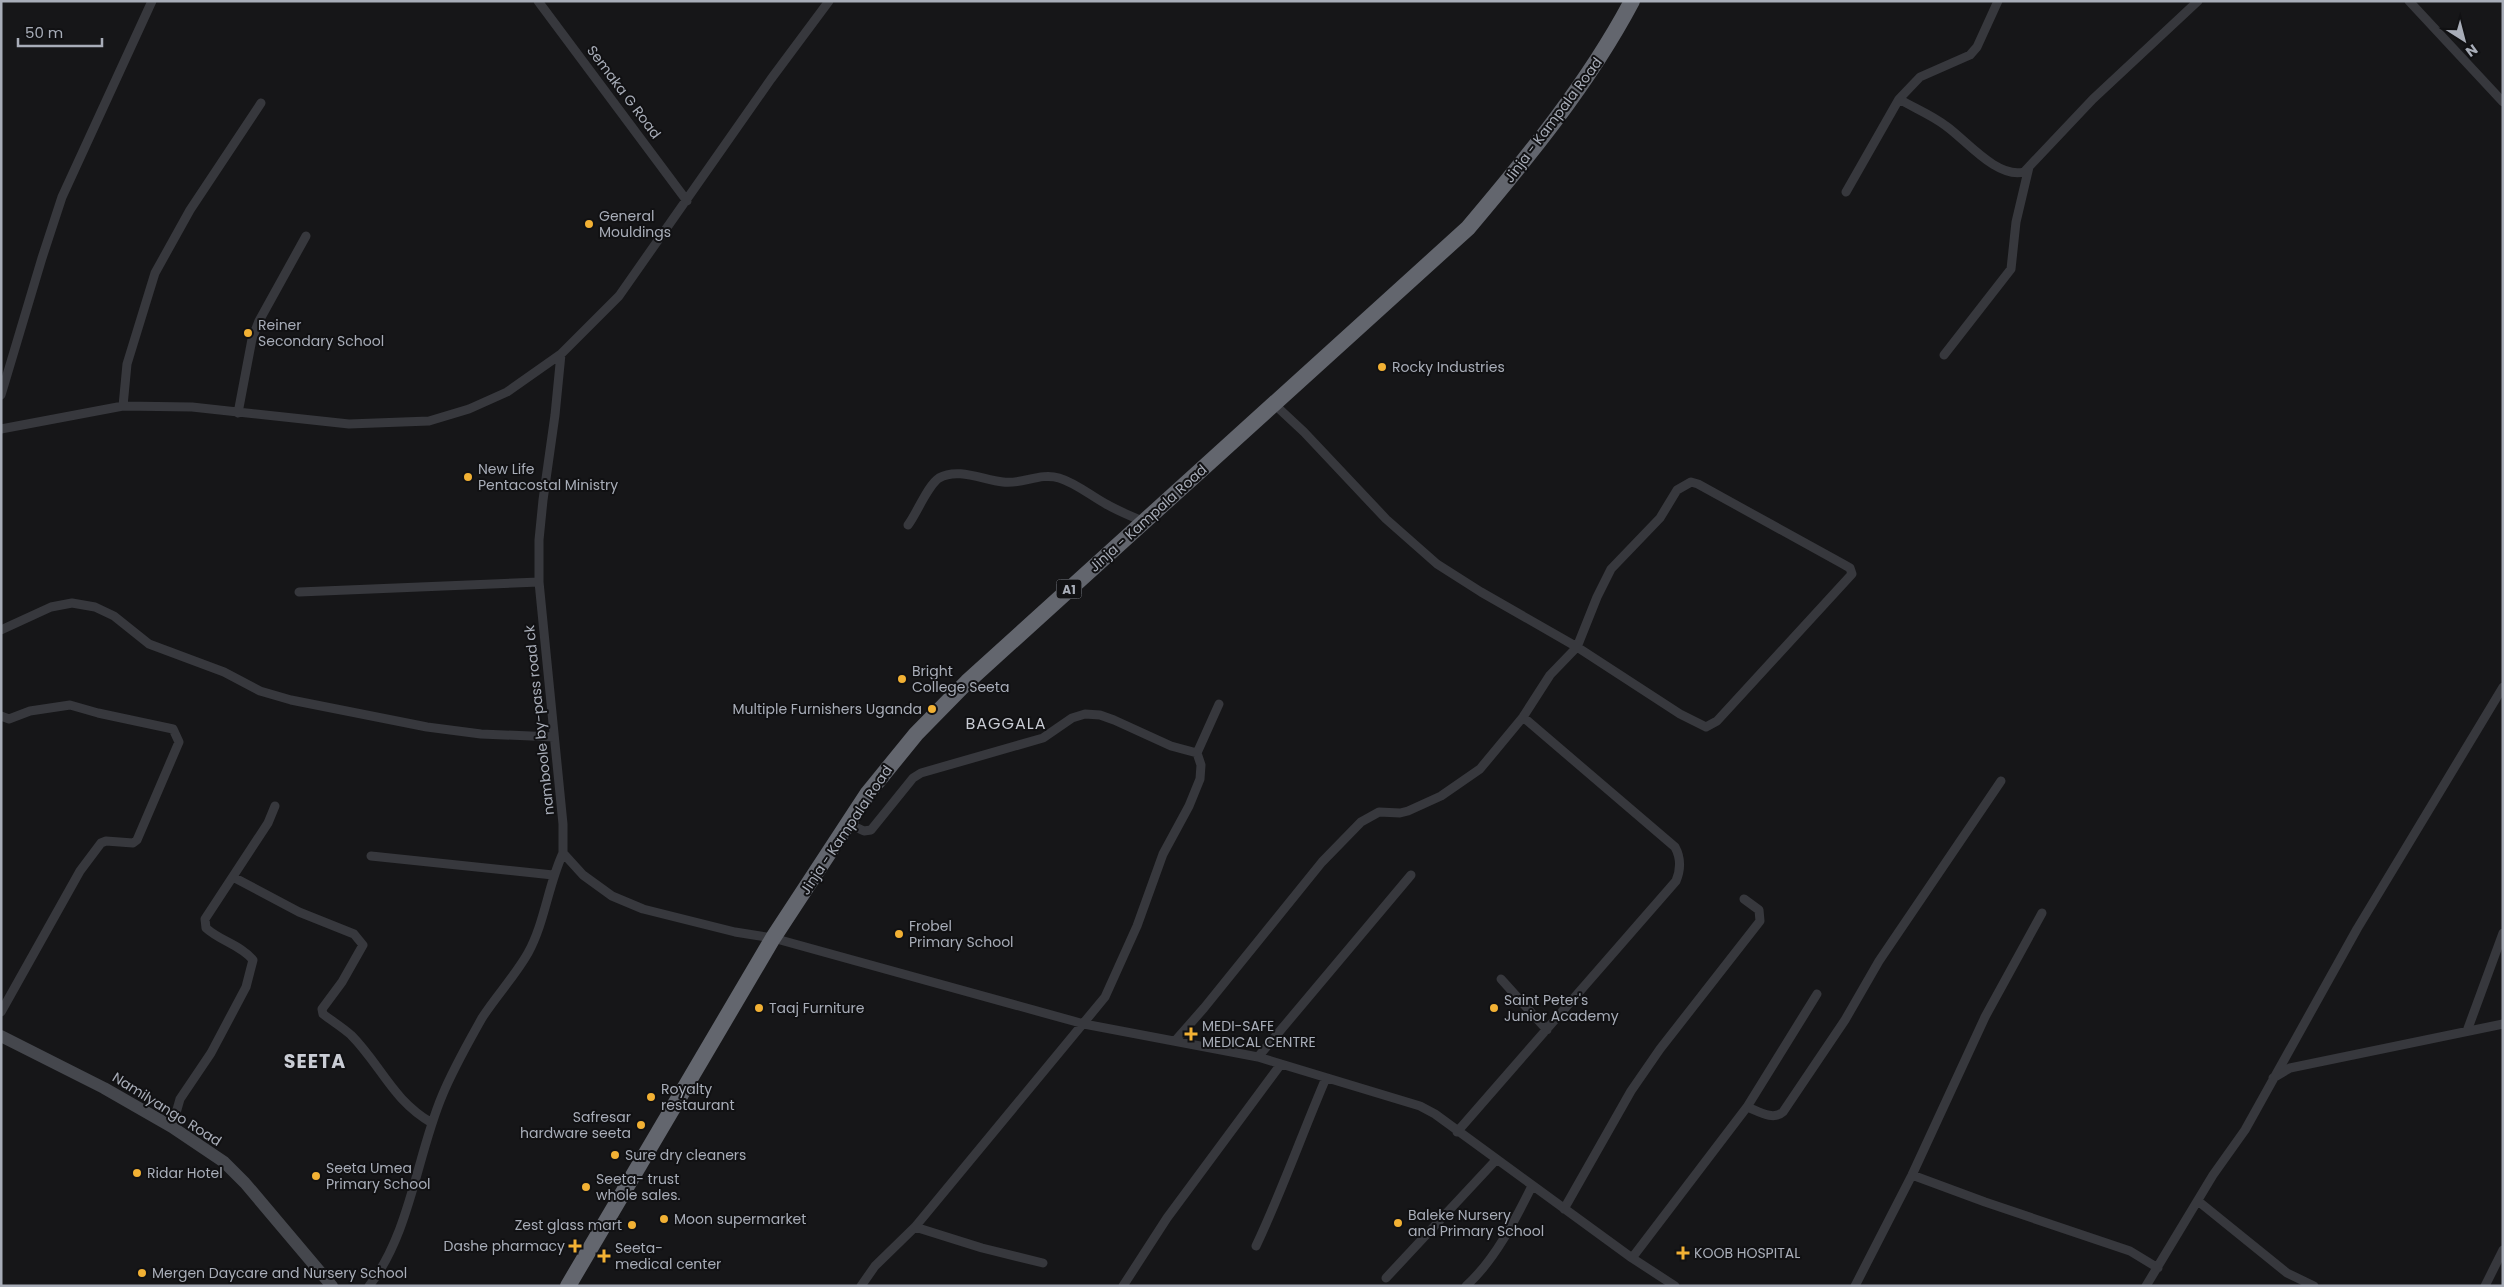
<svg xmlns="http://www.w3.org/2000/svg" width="2504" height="1287" font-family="Poppins,sans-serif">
<rect width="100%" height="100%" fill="#161618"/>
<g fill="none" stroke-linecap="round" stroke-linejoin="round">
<path stroke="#37383d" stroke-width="9" d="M538,1L687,201
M2409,1L2503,102
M1899,99C1914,108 1932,115 1946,126C1966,140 1997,179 2024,172L2093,99L2198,1
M1846,192L1899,99L1920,77L1970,55L1977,47L1998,1
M561,354L555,415L543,500L539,540V582L563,824V853L583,875L612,896L643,909L735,932L773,938L1084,1024L1258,1057L1420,1106L1435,1114L1632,1258L1675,1286
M1944,355L2011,269L2016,222L2029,167
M1,395L42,258L62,197L152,1
M123,406L127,364L155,273L190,210L261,103
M238,413L252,339L259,321L306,236
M1,429L123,406L192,407L349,424L429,421L469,409L507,392L561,354L619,296L771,79L829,1
M908,525C917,513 928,485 939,478C958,467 983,480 1003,482C1022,485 1040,472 1059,478C1076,483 1091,496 1106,504C1118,511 1131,516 1144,522
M299,592L539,582
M1,630L51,607L72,603L95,607L114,616L149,644L224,672L260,691L291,700L427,727L481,734L554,737
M1,716L9,719L30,711L70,705L98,713L173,729L179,742L137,840L133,843L106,841L101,843L80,871L1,1012
M849,824L864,831L871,830L913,778L921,773L1043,738L1072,718L1085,714L1100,715L1114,720L1171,746L1197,753
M371,856L553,875
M233,877L299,912L354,934L363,945L342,982L322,1009L323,1014C332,1021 342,1027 351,1035C381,1065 392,1100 432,1123
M1501,979L1547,1030
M2467,1031L2503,933
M1175,1041L1204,1008L1322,862L1361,822L1379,812L1400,813L1408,811L1441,796L1480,769L1523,717L1550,675L1577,647L1597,597L1611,569L1660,518L1677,490L1691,482L1698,484L1843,564L1850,568L1852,574L1717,721L1706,727L1680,714L1577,647L1481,592L1437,564L1386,519L1304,432L1274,404
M1258,1057L1411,875
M2273,1078L2290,1068L2503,1024
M1747,1107C1758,1111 1773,1121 1783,1112L1845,1020L1879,961L2001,781
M172,1127L180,1099L211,1053L246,987L253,960C241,945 220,941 206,928L205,919L268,823L275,806
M1457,1132L1676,881C1681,869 1681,858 1675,847L1523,717
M1912,1175L1985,1202L2130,1251L2158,1268
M2198,1201L2287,1273L2314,1286
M1564,1209L1631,1091L1660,1049L1760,921L1759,910L1744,899
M915,1227L982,1248L1043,1263
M1256,1246C1282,1191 1302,1134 1326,1078
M1632,1258L1747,1107L1817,994
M1386,1278L1496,1160
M369,1286C410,1234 417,1155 442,1096C453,1069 468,1043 482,1018C496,996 515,976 528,953C545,922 548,885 563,853
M861,1286L875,1266L915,1227L1105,997L1137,926L1163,854L1189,806L1200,779L1201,765L1197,753L1219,704
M1123,1286L1167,1218L1281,1064
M1466,1286C1495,1260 1515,1220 1532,1186
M1855,1286L1912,1175L1985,1017L2042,913
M2146,1286L2213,1175L2245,1130L2357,929L2503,687
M2485,1286L2503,1250"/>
<path stroke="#45474d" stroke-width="12" d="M1,1036L104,1088L172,1127L224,1162L245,1183L332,1286"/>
<path stroke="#63666e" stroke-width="16" d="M568,1286L773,938L868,793L916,734L967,682L1468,228C1528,157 1588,84 1632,1"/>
</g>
<g fill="#f2b134" stroke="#111113" stroke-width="2">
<circle cx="589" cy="224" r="5"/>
<circle cx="248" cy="333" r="5"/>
<circle cx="1382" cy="367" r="5"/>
<circle cx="468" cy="477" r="5"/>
<circle cx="902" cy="679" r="5"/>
<circle cx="932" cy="709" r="5"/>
<circle cx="899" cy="934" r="5"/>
<circle cx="759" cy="1008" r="5"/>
<circle cx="1494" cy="1008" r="5"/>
<path d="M1188.5 1026.5h5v5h5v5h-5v5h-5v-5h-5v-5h5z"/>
<circle cx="651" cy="1097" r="5"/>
<circle cx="641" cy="1125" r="5"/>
<circle cx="615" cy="1155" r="5"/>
<circle cx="137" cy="1173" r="5"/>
<circle cx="316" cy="1176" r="5"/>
<circle cx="586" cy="1187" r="5"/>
<circle cx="664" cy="1219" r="5"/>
<circle cx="1398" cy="1223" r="5"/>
<circle cx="632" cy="1225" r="5"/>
<path d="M572.5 1238.5h5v5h5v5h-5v5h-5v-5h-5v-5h5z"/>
<path d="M1680.5 1245.5h5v5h5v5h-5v5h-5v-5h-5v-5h5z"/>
<path d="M601.5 1248.5h5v5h5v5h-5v5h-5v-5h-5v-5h5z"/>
<circle cx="142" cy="1273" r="5"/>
</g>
<g text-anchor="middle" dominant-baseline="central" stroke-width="4" stroke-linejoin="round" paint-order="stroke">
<rect fill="#111113" stroke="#7b7e86" stroke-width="1" x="1056.5" y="579.5" width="25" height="19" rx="4"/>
<g font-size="12" font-weight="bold" fill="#a8adb8">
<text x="1069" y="589">A1</text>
</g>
<g font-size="14" fill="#a8adb8" stroke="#111113">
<text transform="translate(624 92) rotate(53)">Semaka G Road</text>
<text transform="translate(1553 120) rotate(-53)">Jinja - Kampala Road</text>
<text transform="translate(1148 518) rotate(-42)">Jinja - Kampala Road</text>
<text transform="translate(539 720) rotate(-96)">namboole by-pass road ck</text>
<text transform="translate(846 830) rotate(-56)">Jinja - Kampala Road</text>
<text transform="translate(167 1109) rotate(32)">Namilyango Road</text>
</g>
<g font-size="14" fill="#a8adb8" stroke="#111113" text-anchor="start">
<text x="599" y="216">General<tspan x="599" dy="16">Mouldings</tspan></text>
<text x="258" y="325">Reiner<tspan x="258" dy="16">Secondary School</tspan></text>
<text x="1392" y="367">Rocky Industries</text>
<text x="478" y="469">New Life<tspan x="478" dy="16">Pentacostal Ministry</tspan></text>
<text x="912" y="671">Bright<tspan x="912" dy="16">College Seeta</tspan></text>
<text x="922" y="709" text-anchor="end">Multiple Furnishers Uganda</text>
<text x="909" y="926">Frobel<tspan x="909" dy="16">Primary School</tspan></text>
<text x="1504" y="1000">Saint Peter's<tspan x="1504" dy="16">Junior Academy</tspan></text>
<text x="769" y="1008">Taaj Furniture</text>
<text x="1202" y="1026">MEDI-SAFE<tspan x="1202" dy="16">MEDICAL CENTRE</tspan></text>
<text x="661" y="1089">Royalty<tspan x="661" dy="16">restaurant</tspan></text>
<text x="631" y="1117" text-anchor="end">Safresar<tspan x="631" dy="16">hardware seeta</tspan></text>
<text x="625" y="1155">Sure dry cleaners</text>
<text x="326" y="1168">Seeta Umea<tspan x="326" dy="16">Primary School</tspan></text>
<text x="147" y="1173">Ridar Hotel</text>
<text x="596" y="1179">Seeta- trust<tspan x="596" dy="16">whole sales.</tspan></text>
<text x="1408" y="1215">Baleke Nursery<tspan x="1408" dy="16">and Primary School</tspan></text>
<text x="674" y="1219">Moon supermarket</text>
<text x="622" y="1225" text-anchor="end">Zest glass mart</text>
<text x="565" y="1246" text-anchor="end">Dashe pharmacy</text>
<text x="615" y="1248">Seeta-<tspan x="615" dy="16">medical center</tspan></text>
<text x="1694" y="1253">KOOB HOSPITAL</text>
<text x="152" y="1273">Mergen Daycare and Nursery School</text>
</g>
<g font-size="16" letter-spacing="1" fill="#c9ccd4" stroke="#111113">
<text x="1006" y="723">BAGGALA</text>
</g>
<g font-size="19" font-weight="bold" letter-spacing="1" fill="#c9ccd4" stroke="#111113">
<text x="315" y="1061">SEETA</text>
</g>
</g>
<rect width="2504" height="1287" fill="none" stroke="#a8adb8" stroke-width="5"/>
<g transform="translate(2464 40) rotate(144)" stroke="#111113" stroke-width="4" paint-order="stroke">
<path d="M0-4L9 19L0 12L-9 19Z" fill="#a8adb8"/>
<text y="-8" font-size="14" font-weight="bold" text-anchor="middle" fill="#a8adb8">N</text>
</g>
<path d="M18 38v8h84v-8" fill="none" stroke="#a8adb8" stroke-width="2.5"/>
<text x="25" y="38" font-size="15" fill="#a8adb8" stroke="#111113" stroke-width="4" paint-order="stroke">50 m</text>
</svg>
